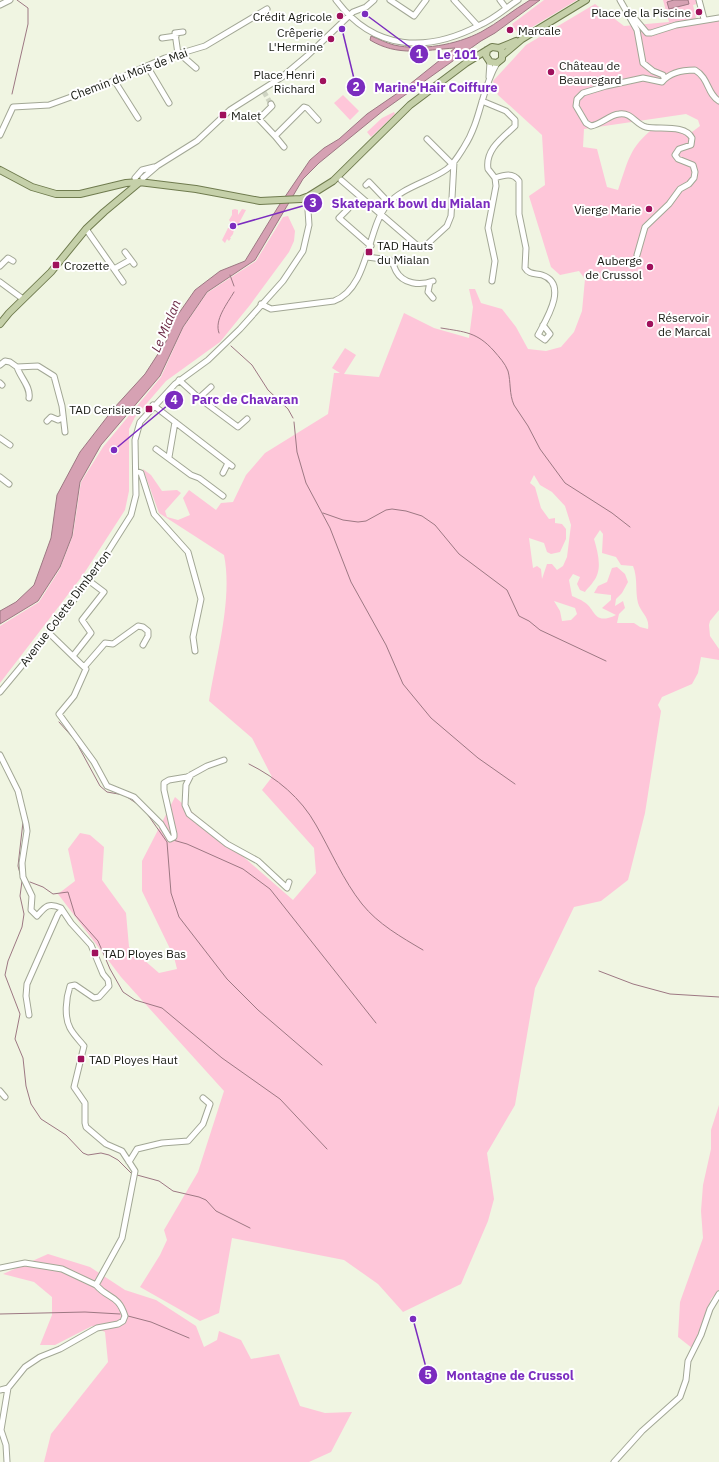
<svg xmlns="http://www.w3.org/2000/svg" width="719" height="1462" font-family="'IBM Plex Sans',sans-serif">
<rect width="100%" height="100%" fill="#f0f5e2"/>
<path fill="#fec6d9" fill-rule="evenodd" d="M544,0H577L519,35L512,24Z
M663,0H696L697,4L693,5L696,18L693,20L719,17V610L710,621L709,625L710,636L719,649V660L701,657L698,673L692,684L662,697L658,705L661,711L645,813L628,880L601,901L574,907L535,988L515,1105L487,1153L494,1199L488,1221L461,1284L403,1312L378,1284L344,1260L232,1238L219,1313L200,1321L140,1287L160,1255L167,1240L164,1230L198,1172L224,1091L121,977L58,894L75,881L68,849L80,833L90,835L104,847L102,880L126,913L129,947L159,973L177,969L174,957L142,891V861L175,797L293,900L316,873L314,848L262,790L272,777L252,738L209,701C216,656 233,599 224,555L159,513L143,469L151,475L162,491L177,490L181,493L165,511L167,517L178,520L190,515L183,498L189,490L216,510L221,503L233,502L246,475L265,453L328,414L334,373H340L332,368L345,348L356,355L344,374L379,377L404,313L434,328L469,338L473,307L469,289H475L481,303L502,309L516,327L528,349L546,351L561,347L574,332L582,311L585,279L579,271L560,275L551,267L529,196L545,185L542,135L498,95L493,81L526,45L595,4L624,26L669,22ZM686,114L698,120L700,126L692,132L654,128C629,147 628,162 618,190L607,187L597,149L583,147L584,129ZM534,475L540,485L552,492L565,506L571,525L567,557L563,566L557,570L552,564H547L542,579L541,569L537,566L533,568L529,538L544,543L547,552L551,554L560,552L566,539V529L562,524L555,523V518L549,519L541,508L535,487L530,483ZM600,530L603,534L602,553L616,557L621,565L633,566C638,578 635,591 638,603C641,613 650,617 648,629L640,627L634,623H617L619,614L625,608L623,601L615,606L616,599L622,593L628,582L625,574L617,567L612,568L607,582L598,586L594,593L611,595V600L602,608L616,615C593,626 596,609 584,602C580,599 576,598 572,596L569,580L573,574L580,577L577,584L580,590L585,592C588,587 591,586 593,582C603,570 598,553 594,539ZM554,601L575,608L577,614L571,620L562,621L560,611Z
M343,95L359,111L350,120L334,103Z
M394,112L395,114L371,137L367,132L382,118Z
M235,209L238,210V215L242,209L246,210L238,225H235L233,234L230,238H231L229,241L227,239L225,243L222,240L228,228H230L232,224L229,220L232,215V210Z
M288,216L295,231L294,241L289,252L250,305L220,342L166,381L135,417L129,429V491L125,510L83,575L0,683V626L39,602L60,569L73,535L81,482L103,447L161,377L183,328L207,293L256,261L283,217Z
M719,1105V1290L711,1299L701,1331L692,1348L678,1337L680,1302L703,1238L701,1211L703,1185L711,1149V1130Z
M48,1254L90,1267L125,1290L156,1300L196,1326L204,1347L217,1340L219,1331L241,1340L251,1359L279,1354L300,1406L325,1413L352,1412L331,1452L309,1462H44L51,1434L108,1362L105,1332L92,1326L55,1345H40L52,1315V1297L34,1282L3,1274Z"/>
<path fill="#d6a1b3" stroke="#9d7883" d="M530,0H540L495,33L481,41L384,110L319,163L303,179L255,260L207,292L183,327L160,376L101,445L80,482L72,536L60,567L38,601L0,624V611L16,602L34,585L51,538L57,495L80,452L114,408L145,374L167,340L172,323L195,290L220,271L245,261L278,207L310,160L324,148L339,139L367,114L405,88L455,48C424,50 398,57 370,40L371,36C379,39 386,43 394,45C421,51 456,45 481,32C498,23 513,10 530,0Z
M674,0H688L689,4L669,9L667,2Z"/>
<g fill="none" stroke-linecap="round" stroke-linejoin="round">
<path stroke="#9d7883" stroke-width="1" d="M12,94L28,24V8L17,0
M230,275L234,286
M441,328C465,332 477,332 494,351C499,357 505,363 508,371C511,382 509,394 514,405L528,426L540,449L565,483L612,513L630,527
M219,333C214,320 227,304 234,292
M231,346L252,365L268,390L288,409L293,418
M294,422L297,452L306,483L330,528L351,582L386,645L403,684L431,718L478,758L515,784
M323,513L343,520L358,522L366,521L386,510L392,509L406,511L422,516L435,525L459,554L507,590L519,616L529,621L540,630L606,661
M59,722L75,740L100,786L107,792L124,795L139,805
M249,764C277,778 301,798 316,825C331,851 343,880 362,904C378,924 401,937 423,950
M148,815L167,842L171,893L179,917L227,979L258,1010L322,1065
M23,822L18,866L22,881L20,896L24,914L22,927L8,961L5,975L20,1014L15,1039L23,1058L26,1086L31,1104L41,1119L66,1135L83,1153L88,1155L101,1153L109,1155L118,1160L131,1173
M173,840L187,844L243,869L270,889L376,1023
M30,882L43,887L53,894L68,892L75,915L98,941L110,969L123,992L135,1000L162,1008L222,1058L280,1099L327,1149
M599,971L633,984L670,994L719,997
M137,1175L159,1181L173,1191L199,1197L206,1200L216,1211L250,1228
M0,1314L85,1312L120,1314
M128,1316L151,1322L189,1338"/>
<path stroke="#cfd4c3" stroke-width="5" stroke-dasharray="5 2.5" stroke-linecap="butt" d="M264,92L271,104"/>
<defs>
<path id="minor" d="M336,0C374,51 427,53 480,25C494,19 506,8 518,0
M390,0L414,16L426,0
M454,0L478,26
M500,0L506,8
M620,0L637,30L643,63L653,71L663,75L664,78
M699,0L704,19
M0,5L10,0
M627,13L631,14L647,33H651L676,25L719,18
M162,38L176,36
M178,54L175,33L183,32
M180,54L196,68
M147,66L169,103
M489,77L490,62
M114,80L138,118
M482,101L506,111L515,120V126C502,138 485,150 488,169L495,178L496,186L488,228L495,261L492,281
M271,104L272,106L259,119L275,136L304,107L307,108L318,120
M0,135L13,107L49,105L104,85L165,58L205,46L267,9
M275,136L284,147
M427,139L452,164
M135,178L142,170L154,167
M143,178L157,166L197,141L230,110L282,77L307,56L353,12L366,7L374,0
M495,178C504,175 513,172 519,181V214L526,248L525,268C529,275 536,273 542,275C569,284 546,320 538,335L545,340L550,334L543,325
M341,180L420,248H423L447,226L451,216L454,162
M366,185L369,182L389,203
M348,209L339,218L371,246
M86,229L123,282
M125,252L134,264
M637,255L645,227L669,204L680,189L689,184L694,178L695,172L693,165L678,159L675,155L679,149L691,145L692,138C685,124 659,130 646,127C635,124 632,112 619,114C609,115 602,124 591,126L586,123L576,106L577,99L583,93L606,86L643,78L662,82C670,72 682,70 695,70C709,78 707,94 719,101
M367,257L390,260C394,264 394,267 396,271C403,284 420,286 433,281
M0,266L8,258L13,261
M114,269L130,260
M0,282L23,299
M430,282L428,292L433,298
M261,304L271,309L334,301C369,288 367,228 387,205C402,187 429,182 447,169C454,164 459,155 464,147C481,121 481,90 497,63
M0,365L5,361L10,362L17,367L38,366L54,376L62,406L65,432
M17,367C20,377 31,387 29,398
M179,380L199,398L238,427L247,419
M0,383L2,385
M199,398L211,387
M153,405L232,466
M47,421L51,417L58,420L62,418
M0,438L10,445
M156,449L191,475L199,478L223,496
M169,457L175,422
M136,471L141,473L154,514L188,552L201,599L193,637L195,651
M223,473L228,463
M0,477L9,484
M49,633L86,669L74,696L59,714L94,762L107,786L134,797L161,824L170,839L174,837V834L164,790V783L169,780L187,777L207,766L224,760
M73,656L91,633L82,620L104,592L88,580
M85,666L105,643L113,644L138,626L143,627L148,631V636L143,645
M0,692L49,633L95,572L131,515L136,495L135,440L140,422L175,384L208,360L240,329L283,281L303,251L309,225L308,210L309,196
M0,755L18,791L26,824L27,831L22,863L23,877L32,896L31,910L37,916C45,907 48,902 61,908L71,923L91,945L103,974L108,980L109,986L99,997L94,998L75,985L70,986C66,998 64,1017 70,1028C73,1034 79,1040 84,1046L74,1087L85,1103V1123L86,1127L106,1144L122,1151L135,1171L122,1238L96,1285C109,1300 118,1294 125,1316L123,1321L118,1324L97,1328L60,1349L40,1357L25,1367L8,1388L1,1430L6,1445L7,1462
M191,775L186,785L185,805L189,814L227,844L258,861L287,888L289,882
M29,1015L26,996L27,984L58,914L62,910
M0,1091L5,1097
M129,1162L137,1149L162,1143L188,1141L203,1124L210,1104L203,1098
M0,1268L25,1263L62,1269L96,1285
M0,1390L8,1388
M614,1462L642,1431L680,1397L686,1380L688,1361L701,1335L710,1309L719,1294"/>
<path id="major" d="M499,48L516,41
M503,55L522,39L586,0
M0,170L32,187L56,194H80L126,183L139,182L196,189L260,201L301,199L309,196L333,181L410,105L466,63L492,47L499,48L502,51V59L497,63L490,62L486,56L487,50
M0,324L9,313L51,272L86,229L104,212L140,182"/>
</defs>
<use href="#minor" stroke="#a2a795" stroke-width="7"/>
<use href="#major" stroke="#6f7b4e" stroke-width="8"/>
<use href="#minor" stroke="#fff" stroke-width="5"/>
<use href="#major" stroke="#c5d0a9" stroke-width="6"/>
</g>
<g fill="#9f115c" stroke="#fff" stroke-width="1.5">
<circle cx="699" cy="12" r="4"/>
<circle cx="340" cy="16" r="4"/>
<circle cx="510" cy="30" r="4"/>
<circle cx="331" cy="39" r="4"/>
<circle cx="551" cy="72" r="4"/>
<circle cx="323" cy="81" r="4"/>
<rect x="219" y="111" width="8" height="8" rx="2"/>
<circle cx="649" cy="209" r="4"/>
<rect x="365" y="248" width="8" height="8" rx="2"/>
<rect x="52" y="261" width="8" height="8" rx="2"/>
<circle cx="650" cy="267" r="4"/>
<circle cx="650" cy="324" r="4"/>
<rect x="145" y="405" width="8" height="8" rx="2"/>
<rect x="91" y="949" width="8" height="8" rx="2"/>
<rect x="77" y="1055" width="8" height="8" rx="2"/>
</g>
<g text-anchor="middle" dominant-baseline="central" stroke-width="4" stroke-linejoin="round" paint-order="stroke">
<g font-size="12" fill="#171912" stroke="#fff" text-anchor="start">
<text x="691" y="12" text-anchor="end">Place de la Piscine</text>
<text x="332" y="16" text-anchor="end">Crédit Agricole</text>
<text x="518" y="30">Marcale</text>
<text x="323" y="32" text-anchor="end">Crêperie<tspan x="323" dy="14">L'Hermine</tspan></text>
<text x="559" y="65">Château de<tspan x="559" dy="14">Beauregard</tspan></text>
<text x="315" y="74" text-anchor="end">Place Henri<tspan x="315" dy="14">Richard</tspan></text>
<text x="231" y="115">Malet</text>
<text x="641" y="209" text-anchor="end">Vierge Marie</text>
<text x="377" y="245">TAD Hauts<tspan x="377" dy="14">du Mialan</tspan></text>
<text x="642" y="260" text-anchor="end">Auberge<tspan x="642" dy="14">de Crussol</tspan></text>
<text x="64" y="265">Crozette</text>
<text x="658" y="317">Réservoir<tspan x="658" dy="14">de Marcal</tspan></text>
<text x="141" y="409" text-anchor="end">TAD Cerisiers</text>
<text x="103" y="953">TAD Ployes Bas</text>
<text x="89" y="1059">TAD Ployes Haut</text>
</g>
<g font-size="12" fill="#171912" stroke="#fff">
<text transform="translate(129 74) rotate(-21)">Chemin du Mois de Mai</text>
<text transform="translate(65 608) rotate(-53)">Avenue Colette Dimberton</text>
</g>
<g font-size="13" font-style="italic" fill="#6c2b46" stroke="#fff">
<text transform="translate(166 326) rotate(-67)">Le Mialan</text>
</g>
</g>
<path fill="none" stroke="#7b2cbf" stroke-width="1.5" d="M365 14L419 54M342 29L356 87M233 226L313 203M114 450L174 400M413 1319L428 1375"/>
<g fill="#7b2cbf" stroke="#fff" stroke-width="1.5">
<circle cx="365" cy="14" r="4"/>
<circle cx="342" cy="29" r="4"/>
<circle cx="233" cy="226" r="4"/>
<circle cx="114" cy="450" r="4"/>
<circle cx="413" cy="1319" r="4"/>
<circle cx="419" cy="54" r="10"/>
<circle cx="356" cy="87" r="10"/>
<circle cx="313" cy="203" r="10"/>
<circle cx="174" cy="400" r="10"/>
<circle cx="428" cy="1375" r="10"/>
</g>
<g font-size="12" text-anchor="middle" font-weight="bold" fill="#fff">
<text x="419" y="58">1</text>
<text x="356" y="91">2</text>
<text x="313" y="207">3</text>
<text x="174" y="404">4</text>
<text x="428" y="1379">5</text>
</g>
<g font-size="13" text-anchor="middle" font-weight="bold" fill="#7b2cbf" stroke="#fff" stroke-width="4" stroke-linejoin="round" paint-order="stroke">
<text x="457" y="59">Le 101</text>
<text x="436" y="92">Marine'Hair Coiffure</text>
<text x="411" y="208">Skatepark bowl du Mialan</text>
<text x="245" y="404">Parc de Chavaran</text>
<text x="510" y="1380">Montagne de Crussol</text>
</g>
</svg>
